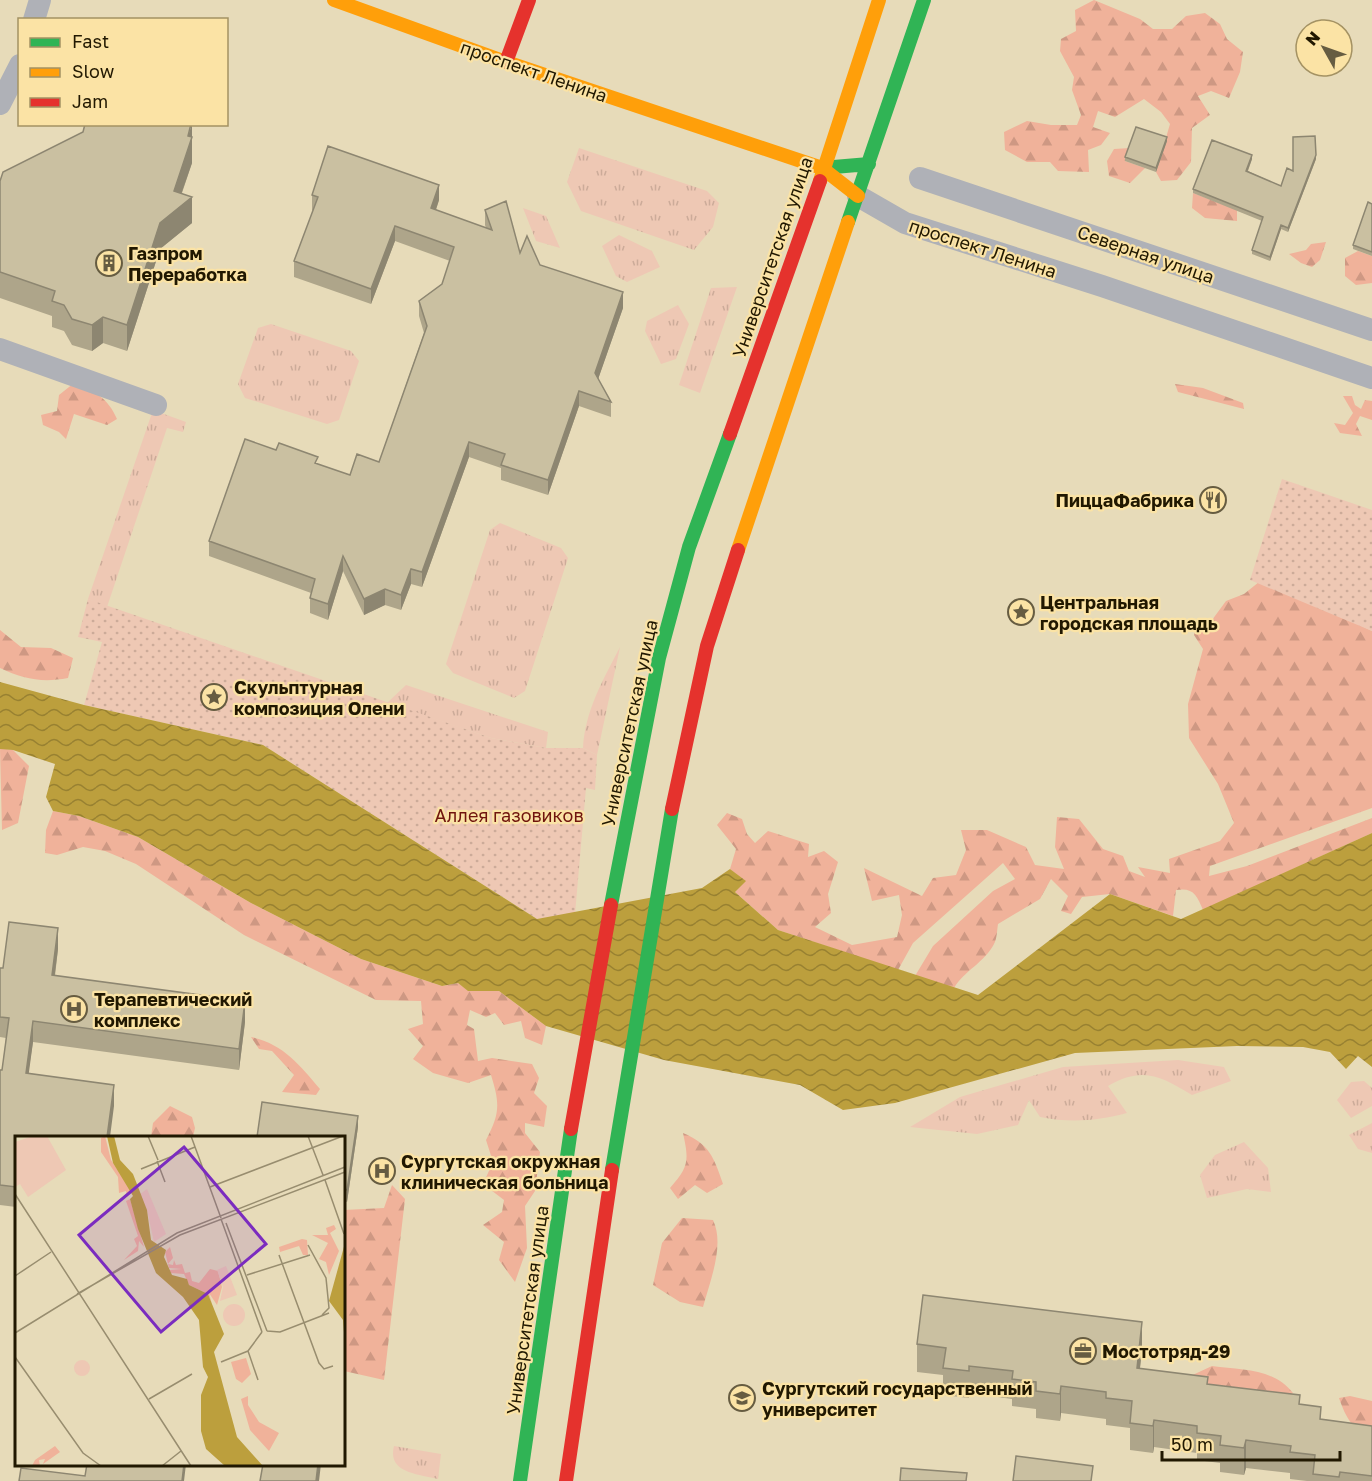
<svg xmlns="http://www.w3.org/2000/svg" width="1372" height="1481" font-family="'Golos Text',sans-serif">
<defs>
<pattern id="grass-tufts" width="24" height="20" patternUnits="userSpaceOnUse" patternTransform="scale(1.5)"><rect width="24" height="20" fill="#eec8b4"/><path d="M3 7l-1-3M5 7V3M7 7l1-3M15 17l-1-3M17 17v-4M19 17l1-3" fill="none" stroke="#ccab99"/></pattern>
<pattern id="forest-firs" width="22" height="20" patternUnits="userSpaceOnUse" patternTransform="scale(1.5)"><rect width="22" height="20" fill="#f0b29a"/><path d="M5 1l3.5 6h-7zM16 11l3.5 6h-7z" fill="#ce9883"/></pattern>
<pattern id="park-dots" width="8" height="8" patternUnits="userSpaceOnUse" patternTransform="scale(1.5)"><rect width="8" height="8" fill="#eec8b4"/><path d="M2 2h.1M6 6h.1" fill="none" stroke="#ccab99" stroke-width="1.8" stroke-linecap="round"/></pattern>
<pattern id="water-waves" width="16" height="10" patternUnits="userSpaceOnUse" patternTransform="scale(1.5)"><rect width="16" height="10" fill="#bc9f3d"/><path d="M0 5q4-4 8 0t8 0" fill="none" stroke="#988131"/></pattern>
</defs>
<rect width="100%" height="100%" fill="#e7dbb9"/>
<path fill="url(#grass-tufts)" d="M579,148L707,191L719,203L713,227L694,250L581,211L567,182Z
M523,208L546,216L560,248L536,241Z
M619,235L652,251L660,267L627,282L616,276L602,246Z
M737,287L700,393L679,385L711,288Z
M678,305L689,324L676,359L661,364L645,331L647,321Z
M271,324L351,351L359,361L339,420L327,424L245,398L238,384L258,328Z
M153,410L186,422L183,432L167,428L107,607L88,599Z
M500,523L561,548L568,558L525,691L514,698L453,673L446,664L490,530Z
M620,647L597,755L583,748C585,711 603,680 620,647Z
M406,685L548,732L546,748L491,738L387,703Z
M1178,1060L1224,1067L1231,1081L1192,1095C1160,1076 1143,1066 1108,1086L1127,1113C1097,1121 1070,1123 1040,1117L1029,1100L1018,1125L977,1134L910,1127L960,1097L1063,1067Z
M1364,1081L1372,1088V1106L1351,1118L1337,1100L1351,1082Z
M1372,1123V1153L1358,1149L1349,1135Z
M1244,1142L1268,1168L1271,1192L1247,1189L1207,1198L1200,1175L1215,1155Z
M394,1446L441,1454L438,1479C418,1474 387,1473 394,1446Z"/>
<path fill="url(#forest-firs)" d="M1094,0L1140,19L1153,29H1172L1186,16L1205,13L1220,24L1227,39L1243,52L1240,72L1229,98L1211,91L1198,96L1210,115L1192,128L1191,162L1177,180L1161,181L1156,172L1170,124L1161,112L1144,99L1115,117L1098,111L1093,127L1110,133L1101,145L1088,150L1089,172L1058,171L1050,162H1027L1005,150L1004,132L1027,121L1051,125H1077L1081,115L1072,90L1074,77L1060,51L1061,39L1076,31L1075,10Z
M1130,148L1125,161L1145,168L1130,183L1109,176L1107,161L1114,149Z
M1193,193L1237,210V221L1205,218L1192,208Z
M1326,242L1320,260L1312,267L1301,263L1289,254L1306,250L1311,244Z
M1358,251L1372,256V283L1356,285L1345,276V258Z
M74,383C95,391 108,398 117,419L107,425L74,414L66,439L59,432L43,425L41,415L57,411L59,395Z
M1175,384L1203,388L1243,403L1244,409L1178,392Z
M1343,396H1352L1355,405L1361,409L1365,400L1372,401V420L1360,416L1356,424L1362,436L1340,433L1334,423L1345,425L1353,413Z
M1264,578L1372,631V808L1210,866L1209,876L1247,866L1372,818V833L1203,910C1197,895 1193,887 1176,890L1173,916L1110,894L1082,897L1071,914L1061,911L1068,896L1051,879L1040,899L998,924C997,930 997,939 994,944C985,962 964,971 954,988L915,976L933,946L993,891L1015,879L1003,863L913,943L898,970L778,930L735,892L745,881L730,869L736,849L717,825L727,813L742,819L747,834L755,843L768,831L809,844L808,857L824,851L838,862L828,894L831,913L815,927L852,945L897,937L902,915L899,895L872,901L864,868L922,896L933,878L956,875L966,850L961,830H987L1026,847L1035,865L1064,869L1055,847L1057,817L1079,819L1103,849L1123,856L1129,871L1145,877L1138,867L1170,873L1169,859L1220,841L1234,823L1218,784L1189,738L1188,704L1203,649L1194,635L1198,623L1212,620L1226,601L1244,594Z
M0,630L21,647L51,648L73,658L68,678C42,683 23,679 0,668Z
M0,748L13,750L29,766L18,823L2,830Z
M53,811L79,816L138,837L251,903L361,959L442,986L458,983L469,991H499L546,1026L542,1045L525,1038L521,1021L504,1025L495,1013L486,1017L470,1010L467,1025L474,1029L478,1061L492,1058L532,1064L539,1078L534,1093L547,1106L544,1127L525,1123V1133L540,1152L535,1191L525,1206L527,1248L515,1282L499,1260L504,1242L483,1225L502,1212L504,1200L483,1184L493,1162L486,1140C500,1113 500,1104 491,1075L468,1083L433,1073L413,1059L423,1046L408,1029L423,1024L421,1001L376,1000L244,935L136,864L105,851L83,847L57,855L45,853L46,830Z
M251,1037C282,1043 300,1065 320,1089L316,1095L282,1092L294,1075L272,1051L259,1049Z
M170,1106L192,1117L195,1128L193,1137H151L153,1123Z
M683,1133C709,1144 714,1157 723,1184L707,1193L695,1185L678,1199L670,1188C689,1166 689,1161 683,1133Z
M392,1185L405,1199L384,1380L344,1371V1210L384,1208Z
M682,1218L713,1220C725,1245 710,1281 703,1307L680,1302L653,1285L662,1243Z
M1212,1366C1242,1370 1273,1368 1293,1393L1277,1403L1184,1379Z
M1350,1396L1372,1401V1438C1352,1429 1346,1418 1339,1398Z"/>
<path fill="url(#park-dots)" d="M1282,479L1372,510V631L1250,580Z
M88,599L491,738L546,748H583L597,755L595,790L586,788L575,914L537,919L263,745L84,705L102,642L78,637Z"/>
<path fill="url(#water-waves)" d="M0,682L84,705L263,745L537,919L702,888L730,869L746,881L735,892L778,930L978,995L1110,894L1181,919L1372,833V1067L1358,1056L1346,1069L1330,1052L1303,1047L1237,1046L1075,1053L895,1103L843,1110L800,1085L664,1060L546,1026L499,991H468L458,983L442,986L361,959L251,903L138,837L79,816L53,811L46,797L55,764L13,750L0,749Z"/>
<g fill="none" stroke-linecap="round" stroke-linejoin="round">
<path stroke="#afb1b7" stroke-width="22" d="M34,20L40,0
M0,104L20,65
M920,178L1372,330
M858,196L905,223L1102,286L1372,378
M0,349L156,405"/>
<path stroke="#30b455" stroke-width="14" d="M822,168L869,164
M848,222L924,0
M611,905L659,658L689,547L730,434
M612,1170L672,809
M520,1481L571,1129"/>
<path stroke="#ff9f0a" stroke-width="14" d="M334,0L506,62L822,168L858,196
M820,181L879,0
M738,550L848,222"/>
<path stroke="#e5322d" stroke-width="14" d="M506,62L529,0
M730,434L820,181
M672,809L707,646L738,550
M571,1129L611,905
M566,1481L612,1170"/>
</g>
<path fill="#aea58a" d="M192,137V163L182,193L192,223L160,249L127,351L103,343L92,351L72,345L64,331L52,327V316L0,298V181Z
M1167,141L1156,172L1125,161V157Z
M1252,159L1248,171L1281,186L1293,171L1316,159L1288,232L1281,229L1270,261L1252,254V250L1262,221L1193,193V189Z
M312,195L439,200L436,210L486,228L485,225V210L520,253L540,265L623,308L598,379L611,402V417L579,406L548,495L501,480V468L469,457L422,587L411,584L401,610L385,605L364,615L343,571L328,620L310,613V598L311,593L209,556V541L276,450L350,475L379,462L424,333L419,316V301L442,284L450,261L395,241L371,304L294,277V261L313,211L312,210Z
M1372,204V256L1353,249V245Z
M58,949L55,976L245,1022L239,1070L33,1042L28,1074L114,1106L16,1137V1207L0,1205V1070H2L6,1038L0,1037V968H3Z
M358,1127L347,1202L344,1201V1137Z
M917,1344L1142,1349L1140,1368L1208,1384L1300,1404L1321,1419L1372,1426V1481H1307L1290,1479V1473L1246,1468L1244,1475L1220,1472V1463L1197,1460V1453L1154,1447L1153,1453L1130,1450V1428L1106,1425V1419L1061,1413L1060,1421L1036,1418V1409L1012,1406V1399L969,1393V1398L943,1395V1375L917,1372Z"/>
<path fill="#8d8671" d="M192,124V163L176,209L192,197V223L160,249L127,351V325L160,223L174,191L188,136Z
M1167,137V141L1156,172V168Z
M1252,155V159L1246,175V171Z
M1316,155V159L1288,232V228Z
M439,185V200L431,224V208Z
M1281,225V229L1270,261V257Z
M395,226V241L371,304V289Z
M623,292V308L595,388V373Z
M103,317V343L92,351V325Z
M579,391V406L548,495V480Z
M469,442V457L422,587V572Z
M343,556V571L328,620V604Z
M411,569V584L401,610V595Z
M385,589V605L364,615V599Z
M58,928V949L52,996V975Z
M245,1001V1022L239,1070V1049Z
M33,1021V1042L26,1094V1073Z
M114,1085V1106L110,1137H107Z
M358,1116V1127L347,1202V1190Z
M1142,1322V1349L1137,1395V1368Z
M1061,1386V1413L1060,1421V1394Z
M1154,1420V1447L1153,1453V1426Z
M1246,1440V1468L1244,1475V1448Z
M184,1464H186L184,1481H182Z
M318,1464H321L319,1481H316Z"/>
<path fill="#cac0a1" stroke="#8d8671" stroke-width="1.5" d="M85,124H191L188,136L192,137L174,191L192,197L160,223L127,325L103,317L92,325L72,319L64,305L52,301L55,291L0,272V181L3,172L83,132Z
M1136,127L1167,137L1156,168L1125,157Z
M1315,136L1316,155L1288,228L1281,225L1270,257L1252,250L1263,217L1193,189L1212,140L1252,155L1246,171L1281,186L1287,168L1293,171V137Z
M328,146L439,185L431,208L492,230L485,210L506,201L520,253L527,236L540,265L623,292L595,373L611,402L579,391L548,480L501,465L505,454L469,442L422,572L411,569L401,595L385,589L364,599L343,556L328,604L310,598L315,579L209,541L245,439L276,450L279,443L318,457L315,463L350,475L357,454L379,462L427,326L419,301L442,284L454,247L395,226L371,289L294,261L318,197L312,195Z
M1368,202L1372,204V252L1353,245Z
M9,922L58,928L52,975L245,1001L239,1049L33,1021L26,1073L114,1085L107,1137H16V1187L0,1185V1070H2L9,1018L0,1017V968H3Z
M262,1102L358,1116L347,1190L344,1189V1137H257Z
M923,1295L1142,1322L1137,1368L1208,1377L1207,1384L1300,1395L1299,1404L1321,1407L1320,1419L1372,1426V1476L1340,1472L1339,1477L1313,1474L1315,1455L1290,1452L1291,1446L1246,1440L1244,1448L1220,1445L1221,1436L1197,1433V1426L1154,1420L1153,1426L1130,1423L1132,1401L1106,1398V1392L1061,1386L1060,1394L1036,1391V1382L1012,1379L1013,1371L969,1366V1371L943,1368L946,1348L917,1344Z
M1016,1456L1093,1466L1091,1481H1013Z
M87,1464H184L182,1481H19L21,1468L85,1476Z
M263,1464H318L316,1481H260Z
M901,1468L967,1473L966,1481H900Z"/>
<defs>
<symbol id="building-ring" viewBox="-11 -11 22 22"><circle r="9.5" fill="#fbe3a5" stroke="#665c41" stroke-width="1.5"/><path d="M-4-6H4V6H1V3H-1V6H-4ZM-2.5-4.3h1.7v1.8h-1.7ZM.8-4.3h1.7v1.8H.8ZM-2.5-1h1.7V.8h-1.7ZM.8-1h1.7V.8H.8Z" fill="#665c41"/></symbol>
<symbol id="restaurant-ring" viewBox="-11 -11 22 22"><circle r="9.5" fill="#fbe3a5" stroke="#665c41" stroke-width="1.5"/><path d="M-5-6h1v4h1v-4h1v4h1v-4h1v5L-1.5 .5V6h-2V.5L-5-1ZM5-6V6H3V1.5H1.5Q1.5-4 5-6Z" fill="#665c41"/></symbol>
<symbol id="sight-ring" viewBox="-11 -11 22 22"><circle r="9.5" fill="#fbe3a5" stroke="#665c41" stroke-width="1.5"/><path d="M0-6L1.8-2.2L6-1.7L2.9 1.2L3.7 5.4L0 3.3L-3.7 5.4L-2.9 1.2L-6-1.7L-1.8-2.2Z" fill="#665c41"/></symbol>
<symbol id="hospital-ring" viewBox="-11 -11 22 22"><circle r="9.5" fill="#fbe3a5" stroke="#665c41" stroke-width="1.5"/><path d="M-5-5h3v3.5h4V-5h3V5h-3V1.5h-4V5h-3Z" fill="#665c41"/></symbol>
<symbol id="office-ring" viewBox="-11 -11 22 22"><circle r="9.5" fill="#fbe3a5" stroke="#665c41" stroke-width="1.5"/><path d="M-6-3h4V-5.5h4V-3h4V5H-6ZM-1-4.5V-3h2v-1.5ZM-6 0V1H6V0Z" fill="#665c41"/></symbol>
<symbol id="university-ring" viewBox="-11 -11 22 22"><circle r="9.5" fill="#fbe3a5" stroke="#665c41" stroke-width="1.5"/><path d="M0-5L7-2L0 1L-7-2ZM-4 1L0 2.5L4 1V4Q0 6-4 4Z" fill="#665c41"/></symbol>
</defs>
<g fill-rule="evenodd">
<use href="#building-ring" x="94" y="248" width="30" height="30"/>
<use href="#restaurant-ring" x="1198" y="485" width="30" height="30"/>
<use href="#sight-ring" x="1006" y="597" width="30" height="30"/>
<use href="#sight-ring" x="199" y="682" width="30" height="30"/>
<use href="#hospital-ring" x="59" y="994" width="30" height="30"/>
<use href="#hospital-ring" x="367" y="1156" width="30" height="30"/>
<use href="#office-ring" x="1068" y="1336" width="30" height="30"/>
<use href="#university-ring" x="727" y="1383" width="30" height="30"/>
</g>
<g text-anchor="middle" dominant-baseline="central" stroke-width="4.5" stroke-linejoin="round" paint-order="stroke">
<g font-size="18" fill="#211801" stroke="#fbe3a5">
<text transform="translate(534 71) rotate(19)">проспект Ленина</text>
<text transform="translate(983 248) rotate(18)">проспект Ленина</text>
<text transform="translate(1146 254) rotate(19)">Северная улица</text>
<text transform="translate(772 257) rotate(-71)">Университетская улица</text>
<text transform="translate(629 723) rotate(-78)">Университетская улица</text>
<text transform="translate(527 1310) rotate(-82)">Университетская улица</text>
</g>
<g font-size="18" font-weight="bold" fill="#211801" stroke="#fbe3a5" text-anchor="start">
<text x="128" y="253">Газпром<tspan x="128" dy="21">Переработка</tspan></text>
<text x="1194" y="500" text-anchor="end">ПиццаФабрика</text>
<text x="1040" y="602">Центральная<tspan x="1040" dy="21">городская площадь</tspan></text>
<text x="234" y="687">Скульптурная<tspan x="234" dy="21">композиция Олени</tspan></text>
<text x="94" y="999">Терапевтический<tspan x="94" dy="21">комплекс</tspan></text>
<text x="401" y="1161">Сургутская окружная<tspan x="401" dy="21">клиническая больница</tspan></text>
<text x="1102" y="1351">Мостотряд-29</text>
<text x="762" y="1388">Сургутский государственный<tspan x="762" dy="21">университет</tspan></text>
</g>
<g font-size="18" fill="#70150e" stroke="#fbe3a5">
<text x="509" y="815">Аллея газовиков</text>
</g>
</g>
<g transform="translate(15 1136)">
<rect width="330" height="330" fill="#e7dbb9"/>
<path d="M90,0L96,24L117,56L112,61L111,55L104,57L103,41L86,16V2ZM115,63L129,111L124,105L123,115L109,124L122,110L119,103L123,100L111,65ZM319,89L321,93L315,97L324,115L314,139L311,126L304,123L313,107L297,99H313L311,92ZM287,103L292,104L293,119H288L284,110L265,116L264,111ZM155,111L158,122L153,128L158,129L159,124L161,129L167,128L170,137L175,136L177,145L184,147L195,133L203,135L207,151L202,169L194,157L197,168L193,158L174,149L169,138L156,137L154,134L167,133L154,132L150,116ZM231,222L236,238L227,247L221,243L216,226ZM233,260V269L244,286L264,297L254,315L235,294L226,263ZM40,310L45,316L28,328L30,323L24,324L25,330H17L20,324Z" fill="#f0b29a"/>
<path d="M18,0H32L51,34L13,61L5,48L0,51V6Z" fill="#eec8b4"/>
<path d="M132,53L151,98L139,106L132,74L124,59ZM211,130L222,159L205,165L208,151L202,134Z" fill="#eec8b4"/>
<path d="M208 179a11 11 0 1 1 22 0a11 11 0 1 1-22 0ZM59 232a8 8 0 1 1 16 0a8 8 0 1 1-16 0Z" fill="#eec8b4"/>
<path d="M92,0H99L105,24L118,38L132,74L136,104L151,114L149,121L157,139L172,143L174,149L193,158L209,198L199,216L222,301L248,330H210L191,313L186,295V259L193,241L188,231L184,184L168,161L141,137L123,93L115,63L118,60L98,27ZM330,107V208L328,184L314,165Z" fill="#bc9f3d"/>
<path fill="none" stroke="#988d6f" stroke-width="1.5" d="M133,0L143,24M176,0L206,82M293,0L308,39M142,25L150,46M126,33L180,11M310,44L329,98M195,51L328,0M0,58L176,330M206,83L247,196M211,87L252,195M293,109L311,142L314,172L307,179M264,119L304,227L309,233L318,230M232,139L295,119M0,140L36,116M62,158L165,99L330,36M252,195L265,196L314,177M0,197L162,97L330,31M0,221L68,317L86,330M206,226L233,215M243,244L233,215L247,196M134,263L177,238M147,330L166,315"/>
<path fill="#7b2cbf" fill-opacity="0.15" stroke="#7b2cbf" stroke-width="3" d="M169,11L251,108L146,196L64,99Z"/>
<rect width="330" height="330" fill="none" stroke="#211801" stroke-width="3"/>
</g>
<rect x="18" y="18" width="210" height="108" fill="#fbe3a5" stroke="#a49263" stroke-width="1.5"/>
<rect x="30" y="38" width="30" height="9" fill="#30b455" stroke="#a49263" stroke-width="1.5"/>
<text x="72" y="48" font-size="18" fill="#211801">Fast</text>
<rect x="30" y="68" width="30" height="9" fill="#ff9f0a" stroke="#a49263" stroke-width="1.5"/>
<text x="72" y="78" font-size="18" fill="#211801">Slow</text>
<rect x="30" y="98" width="30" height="9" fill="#e5322d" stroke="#a49263" stroke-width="1.5"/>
<text x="72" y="108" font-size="18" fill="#211801">Jam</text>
<g transform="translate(1324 48) rotate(310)"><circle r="28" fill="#fbe3a5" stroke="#a49263" stroke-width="1.5"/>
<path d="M0-4.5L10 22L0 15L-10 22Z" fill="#665c41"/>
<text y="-9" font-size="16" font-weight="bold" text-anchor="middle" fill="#211801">N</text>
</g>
<path d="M1162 1451v9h178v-9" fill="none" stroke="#211801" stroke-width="3"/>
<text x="1171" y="1451" font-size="18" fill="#211801" stroke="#fbe3a5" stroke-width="4.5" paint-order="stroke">50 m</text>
</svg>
